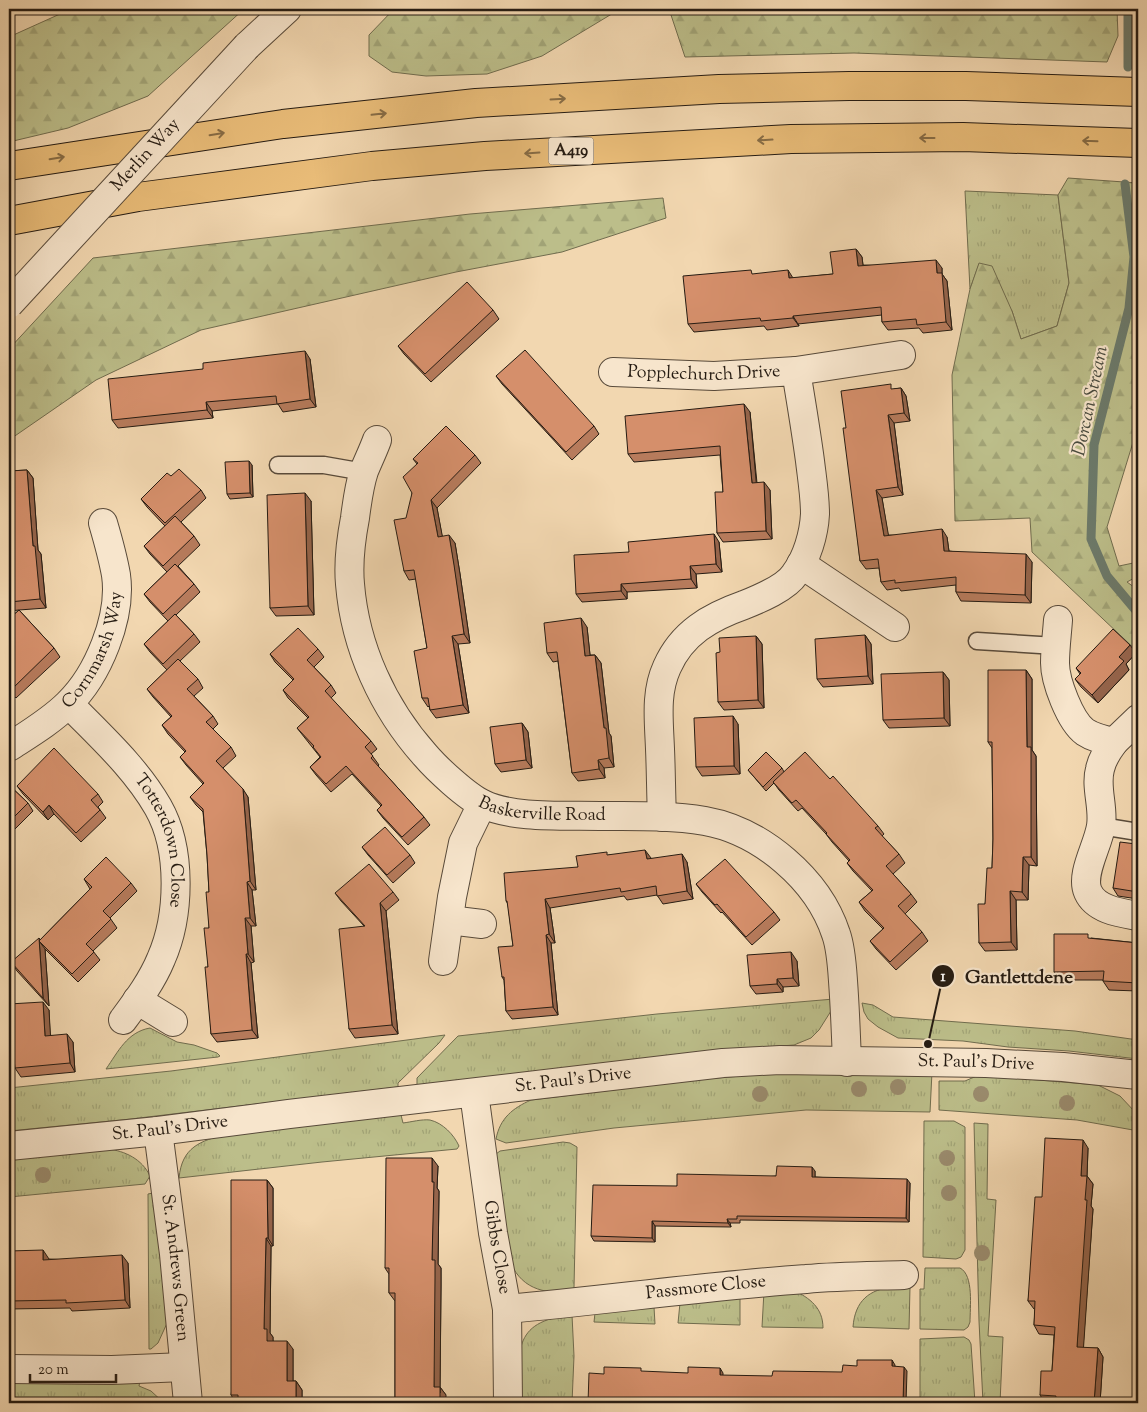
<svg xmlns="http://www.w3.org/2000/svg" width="1147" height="1412" font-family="'Sorts Mill Goudy',serif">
<defs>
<pattern id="grass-tufts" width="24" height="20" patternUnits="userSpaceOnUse" patternTransform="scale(1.25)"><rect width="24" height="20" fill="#bcbe8a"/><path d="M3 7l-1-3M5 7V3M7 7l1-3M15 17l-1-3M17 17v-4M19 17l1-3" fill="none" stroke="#a1a376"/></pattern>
<pattern id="forest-firs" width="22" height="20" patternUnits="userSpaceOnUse" patternTransform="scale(1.25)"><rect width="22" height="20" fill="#bcbe8a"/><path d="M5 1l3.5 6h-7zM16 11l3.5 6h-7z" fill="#a1a376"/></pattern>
</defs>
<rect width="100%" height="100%" fill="#f2d7b0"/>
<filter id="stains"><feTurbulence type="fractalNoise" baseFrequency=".004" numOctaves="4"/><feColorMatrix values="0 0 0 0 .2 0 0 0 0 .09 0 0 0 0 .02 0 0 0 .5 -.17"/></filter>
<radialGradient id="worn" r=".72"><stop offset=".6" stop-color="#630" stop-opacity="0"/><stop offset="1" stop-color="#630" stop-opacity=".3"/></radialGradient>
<path fill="url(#grass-tufts)" stroke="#706c4e" d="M965,191L1058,195L1069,283L1057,326L1021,339L1012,311L979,264L970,289Z
M834,999L831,1011L819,1030L811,1038L794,1045L713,1051L417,1087V1078L458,1036L657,1014Z
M862,1003L873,1005L893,1017L1075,1031L1138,1040V1059L1069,1051L1008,1047L963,1041L898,1038L878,1027L868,1019L864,1012Z
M150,1028L177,1042L194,1045L217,1053L220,1056L218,1057L106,1069C118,1052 127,1032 150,1028Z
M445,1035L439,1043L398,1083V1087L131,1119L9,1131V1088L171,1071Z
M932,1072L930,1112L806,1110L614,1128L506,1143L496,1139C500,1118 513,1108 531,1100L703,1079L768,1074Z
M979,1075L1098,1085L1120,1096L1136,1113L1137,1124L1133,1130L1077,1120L939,1110V1081H965Z
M401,1115L403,1123C411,1122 422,1119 430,1120C443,1123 454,1135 459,1146L457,1149L322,1162L179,1178C182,1147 200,1141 227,1134Z
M924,1121H954L965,1127V1250L961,1257L956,1259L923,1257Z
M974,1123L988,1124L987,1199L996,1200L988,1336L1003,1337L1000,1403H983L979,1321Z
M563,1142L570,1143L577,1147L574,1288L573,1292C542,1294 520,1289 508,1257L496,1154L500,1151Z
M108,1149C125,1151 142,1159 150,1176L145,1184L9,1197V1158Z
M153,1193L168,1321L158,1343L151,1349H149L148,1194Z
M925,1268H960C974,1275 970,1308 970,1322L968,1327L964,1330L920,1329V1289H924Z
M894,1287H910L909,1329L853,1327C855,1301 869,1289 894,1287Z
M793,1290C810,1298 823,1308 823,1328L762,1327L764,1291Z
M740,1297V1325L678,1323L680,1303Z
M654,1307L655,1324L594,1322L595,1313Z
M572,1315L574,1356L572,1403H519C519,1354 510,1321 572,1315Z
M964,1337L969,1340L971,1344L975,1403H920V1339Z
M9,1380L140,1381L139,1386L151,1391L164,1403H9Z"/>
<path fill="url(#forest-firs)" stroke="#706c4e" d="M71,9H244L148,96L68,128L9,142V37Z
M394,9H620L542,56L487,74L426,76L392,72L369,56V35Z
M669,9H1117L1118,36L1107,62L854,53L685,57Z
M1068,178L1138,183V426L1107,527L1119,566L1138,562V576L1127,582L1138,590V652L1032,552L1030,518L955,521L952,375L970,289L979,263L992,266L1012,311L1021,339L1057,326L1069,283L1058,195Z
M663,198L666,218L562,252L456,272L201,330L96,380L9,440V349L93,258L470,214Z"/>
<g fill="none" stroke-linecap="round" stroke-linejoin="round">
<path stroke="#6c7a6b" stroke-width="9" d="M1128,9V67
M1125,184L1134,257L1129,308L1094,445L1091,539L1107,576L1138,613"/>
<defs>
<path id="service" d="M278,465H324L364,472
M977,641L1056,646
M1101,826L1138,832"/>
<g id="minor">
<path d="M796,371L901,355"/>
<path id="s1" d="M613,372L714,376L796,371C801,401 806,431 810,461C812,478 815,496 815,514C814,534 807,558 795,574C786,588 759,599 744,605C710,617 682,633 667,667C655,693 659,721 660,749C661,771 661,794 662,817"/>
<path id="s2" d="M377,440C373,451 368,461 364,471C359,486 357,502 355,518C351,539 348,562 350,584C355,647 383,708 425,755C437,769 467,797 483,804C514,819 566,815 600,816C635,816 671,815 705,821C761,831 818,879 836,934C841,948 842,966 843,981C845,1008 846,1035 847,1062"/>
<path d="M801,564L895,627"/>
<path d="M1058,620C1057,634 1055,649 1055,663C1055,681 1070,721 1085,732C1094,738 1104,740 1114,742C1108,750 1102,759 1100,769C1095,787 1104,807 1101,826C1098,846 1080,874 1088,892C1096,910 1121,913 1138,916"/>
<path id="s3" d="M69,704C100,736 135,767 158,807C182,849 180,916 161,959C152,981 137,1001 123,1020"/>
<path d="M1114,742L1138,719"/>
<path id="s4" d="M9,747C29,734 51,721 68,704C98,675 122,617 116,575C113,558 108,540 103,523"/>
<path d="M449,920L482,924"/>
<path d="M443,961L452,897L463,843L482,804"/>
<path d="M137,1000L173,1022"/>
<path id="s5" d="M474,1093L493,1233L507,1309L508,1403"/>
<path id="s6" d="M158,1131L174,1254L188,1403"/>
<path id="s7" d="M9,1146L158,1131L289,1114L723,1063L780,1060L986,1063L1063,1067L1138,1075"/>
<path id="s8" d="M507,1309C607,1300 706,1286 806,1279C838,1276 871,1276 904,1275"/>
<path d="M9,1369L112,1370L184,1367"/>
</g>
<path id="tertiary" d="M247,46L287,9"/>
<path id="trunk" d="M9,166L283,124L476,103L719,89L849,86H966L1138,92
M9,221L138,197L372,166L485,156L791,139L963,137L1138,143"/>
</defs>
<use href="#service" stroke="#584a3a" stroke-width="19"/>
<use href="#minor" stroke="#584a3a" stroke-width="30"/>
<use href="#tertiary" stroke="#584a3a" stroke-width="30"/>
<use href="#trunk" stroke="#251b12" stroke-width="30"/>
<use href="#service" stroke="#f7e5cc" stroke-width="16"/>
<use href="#minor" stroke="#f7e5cc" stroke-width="28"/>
<use href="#tertiary" stroke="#f7e5cc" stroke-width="28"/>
<use href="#trunk" stroke="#e9bc78" stroke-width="28"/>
<defs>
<g id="tertiary-bridge">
<path id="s9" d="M9,304L247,46"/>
</g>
</defs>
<use href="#tertiary-bridge" stroke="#584a3a" stroke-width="30" stroke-linecap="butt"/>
<use href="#tertiary-bridge" stroke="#f7e5cc" stroke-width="28"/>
</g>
<g fill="#9a8b6d">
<circle cx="898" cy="1087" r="8"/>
<circle cx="859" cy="1089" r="8"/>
<circle cx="760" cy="1094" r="8"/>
<circle cx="981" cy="1094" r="8"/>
<circle cx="1067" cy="1103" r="8"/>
<circle cx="947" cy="1158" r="8"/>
<circle cx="43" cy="1175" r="8"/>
<circle cx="949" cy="1193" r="8"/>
<circle cx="982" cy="1253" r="8"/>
</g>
<path fill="#b77b5c" stroke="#251b12" d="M856,249L862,257L863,265L942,268V274L947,281L952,330L923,333L919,328L888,330L882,322V315L798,324L799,326L767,330L764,326L694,332L688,324L793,278L833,274Z
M493,310L499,319L431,382L404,354L398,346Z
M310,359L316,407L283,412L278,404L212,411L213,418L118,428L112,420L203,369Z
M496,376L594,426L599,434L572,460L502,384Z
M901,388L906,396L910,421L894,423L903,495L882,498L888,535L947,537L949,551L1032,562L1031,603L961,601L956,592V585L901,591L899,588L887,590L881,582L879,568L866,569L860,561L846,428L894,389Z
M750,412L757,483L770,490L772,539L723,542L717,533L723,492L720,455L634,462L628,454Z
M475,455L481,463L437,508L442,536L455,543L460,574L470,643L458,644L469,713L436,718L430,710L429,706L428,707L422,698L427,648L416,579L409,580L404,571L412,493L417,464L413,459Z
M252,465L253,497L230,499L227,494Z
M27,470L33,478L38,550L41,554L46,608L19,610L54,648L60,657L16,698L11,693L9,695V619L19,610L9,611V471Z
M171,476L201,490L206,498L181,522L194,536L200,545L178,566L194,584L200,592L176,615L194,634L200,642L180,661L198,679L203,688L194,696L213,716L218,724L213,729L231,747L236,756L223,768L248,797L256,890H252L256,926H251L254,962L251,963L258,1038L217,1042L211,1034L208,967L209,928V892L207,855L203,812L196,805L190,797L203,784L186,765L180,757L185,752L168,734L162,725L171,717L153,697L147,689L167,670L150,652L144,644L168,621L150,602L144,594L167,572L150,554L144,546L165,526L147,507L141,499Z
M311,501L314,615L276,616L270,608Z
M719,542L722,572L696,574L697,588L627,592V599L582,602L576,594L629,552Z
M587,627L590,655H595L601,663L609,733L611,736L614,767L604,768L605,778L578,781L572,773L558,661L553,662L547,653Z
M865,635L871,644L873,684L823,687L817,679Z
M756,636L762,644L764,708L724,710L718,702Z
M318,649L324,657L314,667L331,685L336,693L331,698L371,741L377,749L371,754L379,765L378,766L424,817L430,825L408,845L383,818L377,810L381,806L352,774L331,792L316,775L310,767L320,757L297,728L308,718L288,698L283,690L293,680L275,662L270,654Z
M1136,653L1126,664L1129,670L1098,703L1081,687L1075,679L1080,674L1076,668Z
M1026,670L1032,679V750L1036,756L1037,866L1029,865L1028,900H1016L1017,950L985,951L979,943L985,904L992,868L993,839L992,748L988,742Z
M943,672L949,680L950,726L889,728L883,720Z
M522,723L528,732L532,768L501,772L495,764Z
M738,724L740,774L702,776L696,767Z
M782,768L784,772L830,779L878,826L884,834L882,836L899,854L905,863L893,874L911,894L917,902L905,914L922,932L928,941L896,970L876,949L870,941L883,929L865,911L859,902L872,891L853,871L847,863L849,861L832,842L826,834L802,808L798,811L779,790L774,783L766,791L748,770Z
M9,785L28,803L33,811L9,835Z
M17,786L98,794L103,802L98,807L106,818L81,842L54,814L48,820L23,794Z
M1138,834V899L1118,896L1113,888L1136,844Z
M362,847L410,855L415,863L393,883L368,855Z
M609,855L687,862L693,899L663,904L657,895L627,900L624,896L550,908L555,943H551L558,1015L512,1019L506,1011L504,980L502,977L513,946L508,904L506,901L578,867Z
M84,879L131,883L137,891L110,918L117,928L93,951L100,960L78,982L45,949L49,1006L17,971L11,962L40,940L90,889Z
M696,884L774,912L780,920L752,945L722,912L721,913L702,892Z
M393,892L399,900L386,911L398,1034L355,1038L349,1029L364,926L341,901L335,893Z
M1091,938L1138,943V991L1109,990L1103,981V980H1060L1054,972Z
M797,961L799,986L783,987V992L756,994L750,986Z
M9,1004L49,1010L50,1035L73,1042L75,1072L21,1077L15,1068L12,1042H11L9,1038Z
M1088,1148L1087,1176L1093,1184L1091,1206L1093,1209L1083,1348H1098L1103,1357L1100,1403H1045L1040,1395L1052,1371L1054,1335L1039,1334L1034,1325L1035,1309H1034L1028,1301L1042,1197Z
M438,1166L437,1188L439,1191L438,1264L441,1268V1286L440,1387L446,1395L395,1403V1301L389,1293V1274L385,1268Z
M815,1171V1177L910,1183L909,1222L740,1220V1223H730L731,1227L655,1226V1242L594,1241L591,1236L677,1186L776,1176Z
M267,1180L273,1188V1246H271L270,1333L273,1337V1341L293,1349V1381H296L302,1390V1403H236L231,1395Z
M9,1251L49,1259L128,1263L130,1308L72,1311L70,1308L9,1309Z"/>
<path fill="#95644b" stroke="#251b12" d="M856,249L862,257L864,274L858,266Z
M936,260L942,268V274L947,281L952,330L946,322L937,273Z
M788,270L793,278H789Z
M793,316L798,324L799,326L793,318Z
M305,351L310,359L316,407L310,399Z
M901,388L906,396L910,421L904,413Z
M206,402L212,411L213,418L207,410Z
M744,404L750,412L757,491L752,483Z
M888,415L894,423L903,495L898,487Z
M249,461L252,465L253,497L250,493Z
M27,470L33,478L38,550L41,554L46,608L40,599L33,546Z
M764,482L770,490L772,539L766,531Z
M876,490L882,498L890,544L884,536Z
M305,493L311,501L314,615L308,606Z
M431,500L437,508L444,545L438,537Z
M942,529L947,537L950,559L944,551Z
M714,534L719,542L722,572L716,564Z
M449,535L455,543L460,574L470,643L464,634Z
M1026,554L1032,562L1031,603L1025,595Z
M690,566L696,574L697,588L691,579Z
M621,584L627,592V599L621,591Z
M581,618L587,627L591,664L585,656Z
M865,635L871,644L873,684L868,676Z
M452,636L458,644L469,713L463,705Z
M756,636L762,644L764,708L758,700Z
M1130,645L1136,653L1126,664L1129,670L1098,703L1092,695L1119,657Z
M595,655L601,663L609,733L611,736L614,767L609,758L604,728Z
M1026,670L1032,679V750L1036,756L1037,866L1031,857L1027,747Z
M943,672L949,680L950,726L944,718Z
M733,716L738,724L740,774L734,766Z
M522,723L528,732L532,768L526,760Z
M598,760L604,768L605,778L599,769Z
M243,789L248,797L256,890L250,881Z
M49,805L54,814L48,820L43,812Z
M645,850L651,858L652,867L647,859Z
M682,854L687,862L693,899L687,891Z
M1023,857L1029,865L1028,900L1022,892Z
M247,882L252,890L256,926L250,918Z
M1010,891L1016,900L1017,950L1011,942Z
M545,899L550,908L555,943L549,934Z
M380,903L386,911L398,1034L392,1025Z
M245,918L251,926L254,962L248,954Z
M546,935L551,943L558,1015L553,1007Z
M39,938L45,946L39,941L45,949L49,1006L43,998Z
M791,952L797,961L799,986L793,978Z
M246,954L251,963L258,1038L252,1030Z
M777,979L783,987V992L777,984Z
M43,1002L49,1010L51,1044L45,1036Z
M67,1034L73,1042L75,1072L70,1063Z
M1083,1140L1088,1148L1087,1176L1093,1184L1091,1206L1093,1209L1083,1355L1077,1347L1085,1200L1081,1176Z
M432,1158L438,1166L437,1188L439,1191L438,1264L441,1268V1286L440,1393V1387L446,1395V1403L440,1401L434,1387L432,1260Z
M812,1167L815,1171V1181L812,1177Z
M907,1179L910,1183L909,1222L906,1218Z
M267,1180L273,1188V1246L268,1238Z
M727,1219L730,1223L731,1227L728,1223Z
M652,1221L655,1226V1242L652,1238Z
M266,1238L271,1246L270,1333L273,1337V1349L267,1341L264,1329Z
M43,1250L49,1259V1268L43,1260Z
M122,1255L128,1263L130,1308L125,1300Z
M287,1341L293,1349V1389L287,1381Z
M1098,1348L1103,1357L1100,1403H1094Z
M892,1360L895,1365V1370L892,1366Z
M904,1367L907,1371L906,1403H903Z
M720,1368L723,1373V1379L720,1375Z
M296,1381L302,1390V1403H296Z"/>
<path fill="#d58f6b" stroke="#251b12" d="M856,249L858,266L936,260L937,273H942L946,322L917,325L916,319L882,322L881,307L793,316V318L761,321L760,318L688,324L683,276L751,270L752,274L788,270L789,278L833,274L830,252Z
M467,282L493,310L425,374L398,346Z
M525,350L594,426L566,452L496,376Z
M305,351L310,399L277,404L276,396L206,402L207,410L112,420L108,379L203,369V363Z
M891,384V389L901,388L904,413L888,415L898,487L876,490L884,536L942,529L944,551L1026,554L1025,595L956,592V577L895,583V580L881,582L878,559L860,561L843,428H846L841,391Z
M744,404L752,483L764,482L766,531L717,533L715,492H723L720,446L628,454L625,416Z
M446,426L475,455L431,500L438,537L449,535L454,565L464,634L452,636L463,705L430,710L428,698H422L414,651L427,648L414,570L404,571L394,520L406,518L412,493L403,477L418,463L413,459Z
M249,461L250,493L227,494L225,462Z
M179,469L201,490L165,523L141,499L167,473L171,476Z
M27,470L33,546H35L40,599L9,602V471Z
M305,493L308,606L270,608L267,495Z
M175,516L194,536L163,566L144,546Z
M714,534L716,564L690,566L691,579L621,584V591L576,594L574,555L629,552L628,542Z
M175,564L194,584L163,614L144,594Z
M19,610L54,648L11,690L9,688V619Z
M175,614L194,634L163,664L144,644Z
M581,618L585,656L595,655L604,728H606L609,758L598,760L599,769L572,773L557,652L547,653L544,623Z
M298,628L318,649L307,660L331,685L325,691L371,741L365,747L373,756L371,758L424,817L402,837L377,810L382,805L346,766L326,784L310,767L321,757L313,747L314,746L297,728L309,717L283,690L294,679L270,654Z
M1113,629L1130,645L1119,657L1124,661L1092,695L1075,679L1081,673L1076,668Z
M865,635L868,676L817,679L815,639Z
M756,636L758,700L718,702L716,653L720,652L719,638Z
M178,659L198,679L187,689L213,716L206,722L231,747L216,761L243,789L250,881L247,882L250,918H245L248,954H246L252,1030L211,1034L205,967H208L204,928H209L206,892H209L207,855L203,809L190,797L204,783L180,757L186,751L162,725L172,716L147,689Z
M988,670H1026L1027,747H1031V857H1023L1022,892L1010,891L1011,942L979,943L978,904H985L987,868H992L993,839L992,742H988Z
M943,672L944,718L883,720L881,674Z
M733,716L734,766L696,767L694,718Z
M522,723L526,760L495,764L490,727Z
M54,748L98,794L91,800L100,810L76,833L49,805L43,812L17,786Z
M766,752L782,768L763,787L748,770Z
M805,752L830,779L833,776L878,826L875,828L899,854L886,866L911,894L898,906L922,932L890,962L870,941L884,928L859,902L873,890L847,863L850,860L826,834L827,833L796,800L792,803L773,782Z
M9,785L28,803L9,822Z
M385,827L410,855L387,875L362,847Z
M1138,834V892L1113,888L1120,842L1136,844Z
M645,850L647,859L682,854L687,891L657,896L656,886L621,892L620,888L545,899L549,934L546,935L553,1007L506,1011L504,977H502L498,947L513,946L507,901H506L504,873L578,867L576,856L607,852V855Z
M106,857L131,883L103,911L111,919L86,944L94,952L72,974L39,941L92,887L84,879Z
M725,859L774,912L746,937L717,904L715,905L696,884Z
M369,864L393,892L380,903L392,1025L349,1029L339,929L365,926L335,893Z
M1054,934H1088V938L1138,943V983L1103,981L1104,971L1054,972Z
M39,938L43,998L11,962Z
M791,952L793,978L777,979V984L750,986L747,955Z
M43,1002L45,1036L67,1034L70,1063L15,1068L11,1033H9V1004Z
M1045,1138L1083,1140L1081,1176H1087L1085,1200H1087L1077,1347L1098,1348L1094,1403H1055L1056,1396L1040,1395L1041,1371H1052L1055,1327L1034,1325L1035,1301H1028L1035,1197H1042Z
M386,1158H432V1182H434L432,1260H435V1278L434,1387H440V1401H447V1403H395V1293H389V1268H385Z
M777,1166L812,1167V1177L907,1179L906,1218L737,1216V1219H727L728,1223L652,1221V1238L591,1236L593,1185L677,1186V1174L776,1176Z
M231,1180H267L268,1238H266L264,1329H267V1341H287V1381H296V1403H238V1395H231Z
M43,1250V1260L122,1255L125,1300L66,1303V1300L9,1301V1251Z
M857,1360H892V1366L904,1367L903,1403H588L589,1373L604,1374V1367L641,1368V1371L688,1373V1367L720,1368V1375L772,1376L773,1371L842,1372L843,1365L857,1366Z"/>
<defs><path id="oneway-shaft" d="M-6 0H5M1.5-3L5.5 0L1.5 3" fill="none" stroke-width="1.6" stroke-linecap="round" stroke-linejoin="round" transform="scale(1.25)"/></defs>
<g stroke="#876c45">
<use href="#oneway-shaft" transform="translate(558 99) rotate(-3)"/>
<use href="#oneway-shaft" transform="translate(379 114) rotate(-6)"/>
<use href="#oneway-shaft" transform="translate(217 134) rotate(-9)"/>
<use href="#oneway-shaft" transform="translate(927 138) rotate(180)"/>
<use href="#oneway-shaft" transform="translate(765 140) rotate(177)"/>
<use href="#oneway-shaft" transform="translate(1090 141) rotate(-178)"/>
<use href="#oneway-shaft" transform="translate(532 153) rotate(176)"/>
<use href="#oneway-shaft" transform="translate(57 158) rotate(-9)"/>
</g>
<g text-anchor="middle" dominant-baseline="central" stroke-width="4.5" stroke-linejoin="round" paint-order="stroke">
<rect fill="#f7e5cc" stroke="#64584a" stroke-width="1" x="548.5" y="137.5" width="45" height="27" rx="4"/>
<g font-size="16" font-weight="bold" fill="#251b12">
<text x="571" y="151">A419</text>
</g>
<g font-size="18" fill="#251b12" stroke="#f7e5cc">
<text stroke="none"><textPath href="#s9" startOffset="202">Merlin Way</textPath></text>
<text stroke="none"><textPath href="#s1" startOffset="91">Popplechurch Drive</textPath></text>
<text stroke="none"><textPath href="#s4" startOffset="134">Cornmarsh Way</textPath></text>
<text stroke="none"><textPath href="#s2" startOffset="474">Baskerville Road</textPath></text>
<text stroke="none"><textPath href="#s3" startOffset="170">Totterdown Close</textPath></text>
<text stroke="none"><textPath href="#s7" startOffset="972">St. Paul's Drive</textPath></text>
<text stroke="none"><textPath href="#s7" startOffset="568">St. Paul's Drive</textPath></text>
<text stroke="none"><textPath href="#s7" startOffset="162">St. Paul's Drive</textPath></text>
<text stroke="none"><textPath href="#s5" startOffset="156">Gibbs Close</textPath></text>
<text stroke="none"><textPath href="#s6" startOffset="138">St. Andrews Green</textPath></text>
<text stroke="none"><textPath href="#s8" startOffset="200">Passmore Close</textPath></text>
</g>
<g font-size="19" font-style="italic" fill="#494b3f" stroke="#f7e5cc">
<text transform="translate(1091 401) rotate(-78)">Dorcan Stream</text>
</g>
</g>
<path fill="none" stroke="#251b12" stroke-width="2" d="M928 1044L943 976"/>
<g fill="#251b12" stroke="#f7e5cc" stroke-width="2">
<circle cx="928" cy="1044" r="5"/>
<circle cx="943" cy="976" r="12"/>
</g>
<g font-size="15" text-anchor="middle" font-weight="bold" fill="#fff">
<text x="943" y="981">1</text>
</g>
<g font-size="19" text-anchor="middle" font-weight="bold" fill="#251b12" stroke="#f7e5cc" stroke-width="4.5" stroke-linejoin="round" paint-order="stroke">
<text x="1019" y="983">Gantlettdene</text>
</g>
<rect width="1147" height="1412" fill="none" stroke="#f2d7b0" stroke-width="30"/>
<rect x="10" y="10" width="1127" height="1392" fill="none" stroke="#251b12" stroke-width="2.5"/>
<rect x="15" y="15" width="1117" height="1382" fill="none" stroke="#251b12"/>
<path d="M30 1374v8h86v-8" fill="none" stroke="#251b12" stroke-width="2.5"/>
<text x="38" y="1374" font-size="15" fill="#251b12" stroke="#f7e5cc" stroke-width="4" paint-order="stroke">20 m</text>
<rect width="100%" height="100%" filter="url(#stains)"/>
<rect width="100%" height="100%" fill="url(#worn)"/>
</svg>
